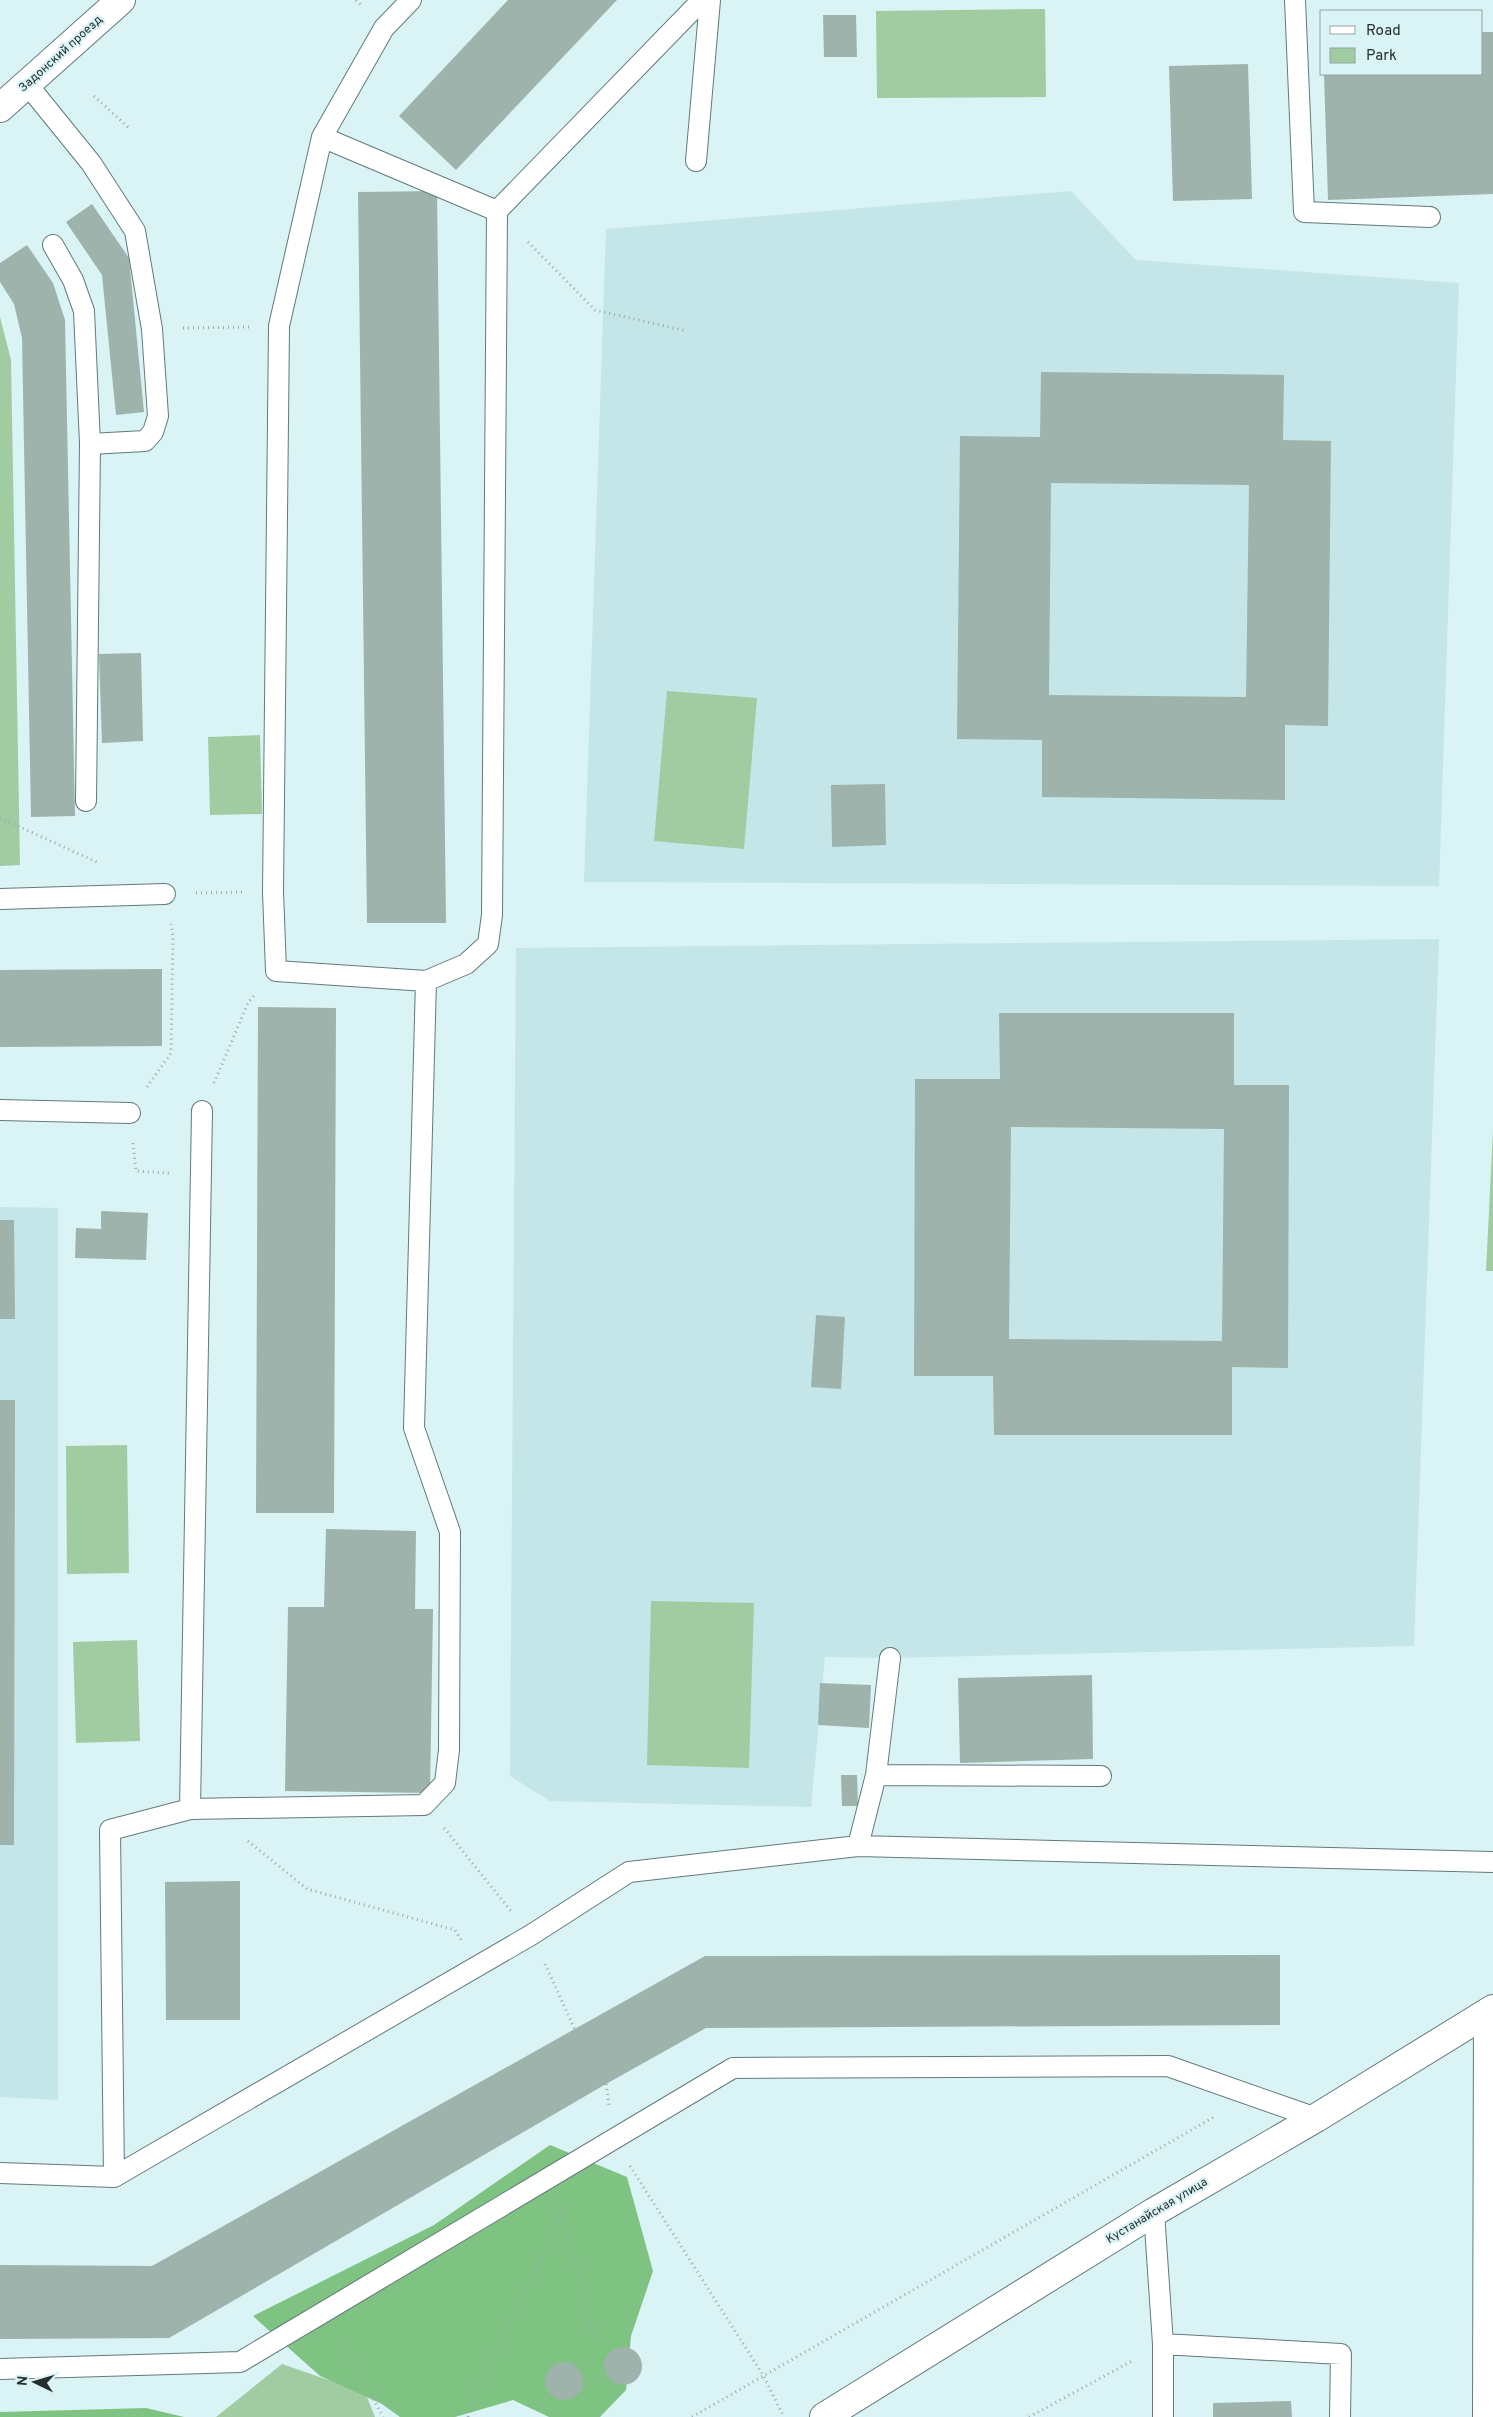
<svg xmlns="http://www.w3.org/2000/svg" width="1493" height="2417" font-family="Overpass,sans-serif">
<rect width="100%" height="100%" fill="#daf3f5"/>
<path fill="#c4e6e8" d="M1071,191L1136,260L1459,283L1439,886L584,882L606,229Z
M1439,939L1414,1646L890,1658L825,1657L811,1807L550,1801L510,1776L516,948Z
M0,1207L58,1208V2100L0,2097Z"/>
<path fill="#a1cca1" d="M1045,9L1046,97L877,98L876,11Z
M0,317L11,360L20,865L0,866Z
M667,691L757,698L744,849L654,841Z
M260,735L262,814L210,815L208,737Z
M1493,1131V1271H1486Z
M127,1445L129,1573L67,1574L66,1446Z
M651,1601L754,1603L749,1768L647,1765Z
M137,1640L140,1741L76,1743L73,1642Z
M282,2364L334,2382L367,2397L375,2417H216Z"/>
<path fill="#7ec381" d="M550,2145L627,2177L653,2271L631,2336L626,2390L600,2417H549L513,2400L455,2417H400L382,2404L320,2376L253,2316L434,2225Z
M146,2408L184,2417H0V2412Z"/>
<path fill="#9db3ac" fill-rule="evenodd" d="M508,0H617L456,170L399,116Z
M823,15H856L857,57H824Z
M1482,32H1493V194L1328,200L1324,74H1482Z
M1248,64L1252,199L1173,201L1169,66Z
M437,191L446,923H367L358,192Z
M92,204L129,258L144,412L116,415L102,275L66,222Z
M27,245L53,283L65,320L75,816L31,817L22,338L14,304L0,282V263Z
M1041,372L1284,375L1283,440L1331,441L1328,726L1285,725V800L1042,797V740L957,739L960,436L1040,437ZM1051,483L1249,485L1246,697L1049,695Z
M141,653L143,741L102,743L99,654Z
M885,784L886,845L832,847L831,785Z
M162,969V1046L0,1047V970Z
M258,1007L336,1008L334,1513H256Z
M999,1013H1234V1085H1289L1288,1368L1232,1367V1435H994L993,1376H914L915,1079H1000ZM1011,1127L1224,1129L1222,1341L1009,1339Z
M101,1211L148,1213L146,1260L75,1258L76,1228L101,1229Z
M0,1220H14L15,1319H0Z
M816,1315L845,1317L841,1389L811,1387Z
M0,1400H15L14,1845H0Z
M326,1529L416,1531L415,1609H433L430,1793L285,1791L288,1607H324Z
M1092,1675L1093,1759L960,1763L958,1678Z
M820,1683L871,1685L869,1728L818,1725Z
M841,1775H857L858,1806H842Z
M240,1881V2020H166L165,1882Z
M1280,1955V2025L706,2028L606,2084L169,2338L0,2339V2265L152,2266L705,1956Z
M604 2366a19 19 0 1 1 38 0a19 19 0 1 1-38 0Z
M545 2381a19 19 0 1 1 38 0a19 19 0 1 1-38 0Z
M1291,2401L1292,2417H1213V2403Z"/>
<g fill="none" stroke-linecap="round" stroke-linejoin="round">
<defs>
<path id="lane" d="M411,0L384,28L322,137L279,326L273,892L276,971L426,981
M1295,0L1304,212L1430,217
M27,84L91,163L135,231L152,329L158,416L153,432L145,441L90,444L86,801
M322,137L497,211
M696,161L710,0
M53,245L73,280L84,311L90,444
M0,899L165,894
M0,1110L130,1113
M876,1775L1101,1776
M190,1809L202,1111
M858,1846L876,1775L890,1658
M0,2173L114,2177L110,1830L190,1809L424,1805L445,1783L449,1750L450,1532L414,1428L426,981L466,964L488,944L492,915L497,211L702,0
M114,2177L531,1935L629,1872L858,1846L1493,1862
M1154,2212L1163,2344V2417
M1163,2344L1341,2354L1340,2417
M0,2369L240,2362L733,2068L1168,2066L1316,2118
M1483,2417L1484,2015"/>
<path id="street" d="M824,2417L1154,2212L1316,2118L1493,2009"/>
<path id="secondary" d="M0,108L121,0"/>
</defs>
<use href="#lane" stroke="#637a7b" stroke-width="22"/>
<use href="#street" stroke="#637a7b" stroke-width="30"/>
<use href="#secondary" stroke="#637a7b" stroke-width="30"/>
<path stroke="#98abad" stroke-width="3" stroke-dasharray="1 4" stroke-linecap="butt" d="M356,0L363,7
M94,96L129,128
M528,242L595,310L687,331
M183,328L249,327
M0,818L99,863
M196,893L242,892
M214,1083L248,1003L255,994
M147,1087L171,1053L173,937L171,924
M133,1143L136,1171L169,1173
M444,1828L511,1911
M248,1841L307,1889L455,1930L461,1940
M545,1964L575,2030
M606,2084L609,2105
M630,2166L763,2375L784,2417
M562,2214L595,2339
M341,2337L383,2417
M468,2417L475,2395L562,2214L561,2207
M692,2417L1214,2117
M1029,2417L1132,2361"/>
<use href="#lane" stroke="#fff" stroke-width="20"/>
<use href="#street" stroke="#fff" stroke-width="28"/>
<use href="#secondary" stroke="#fff" stroke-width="28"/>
</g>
<g text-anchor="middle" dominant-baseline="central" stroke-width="4.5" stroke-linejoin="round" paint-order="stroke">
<g font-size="12" fill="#252e2f" stroke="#daf3f5">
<text transform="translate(61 54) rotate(-42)">Задонский проезд</text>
<text transform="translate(1157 2211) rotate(-31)">Кустанайская улица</text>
</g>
</g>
<rect x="1320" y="10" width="162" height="65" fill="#daf3f5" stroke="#92a4a6"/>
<rect x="1330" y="26" width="25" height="8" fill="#ffffff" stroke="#92a4a6"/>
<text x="1366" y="35" font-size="15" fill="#252e2f">Road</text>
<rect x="1330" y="48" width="25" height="15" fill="#a1cca1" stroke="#92a4a6"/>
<text x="1366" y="60" font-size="15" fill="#252e2f">Park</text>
<g transform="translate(35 2382) rotate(275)" stroke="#daf3f5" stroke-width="4" paint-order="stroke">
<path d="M0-4L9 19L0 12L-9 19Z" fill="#252e2f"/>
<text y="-8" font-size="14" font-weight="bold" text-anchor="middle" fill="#252e2f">N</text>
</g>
</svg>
